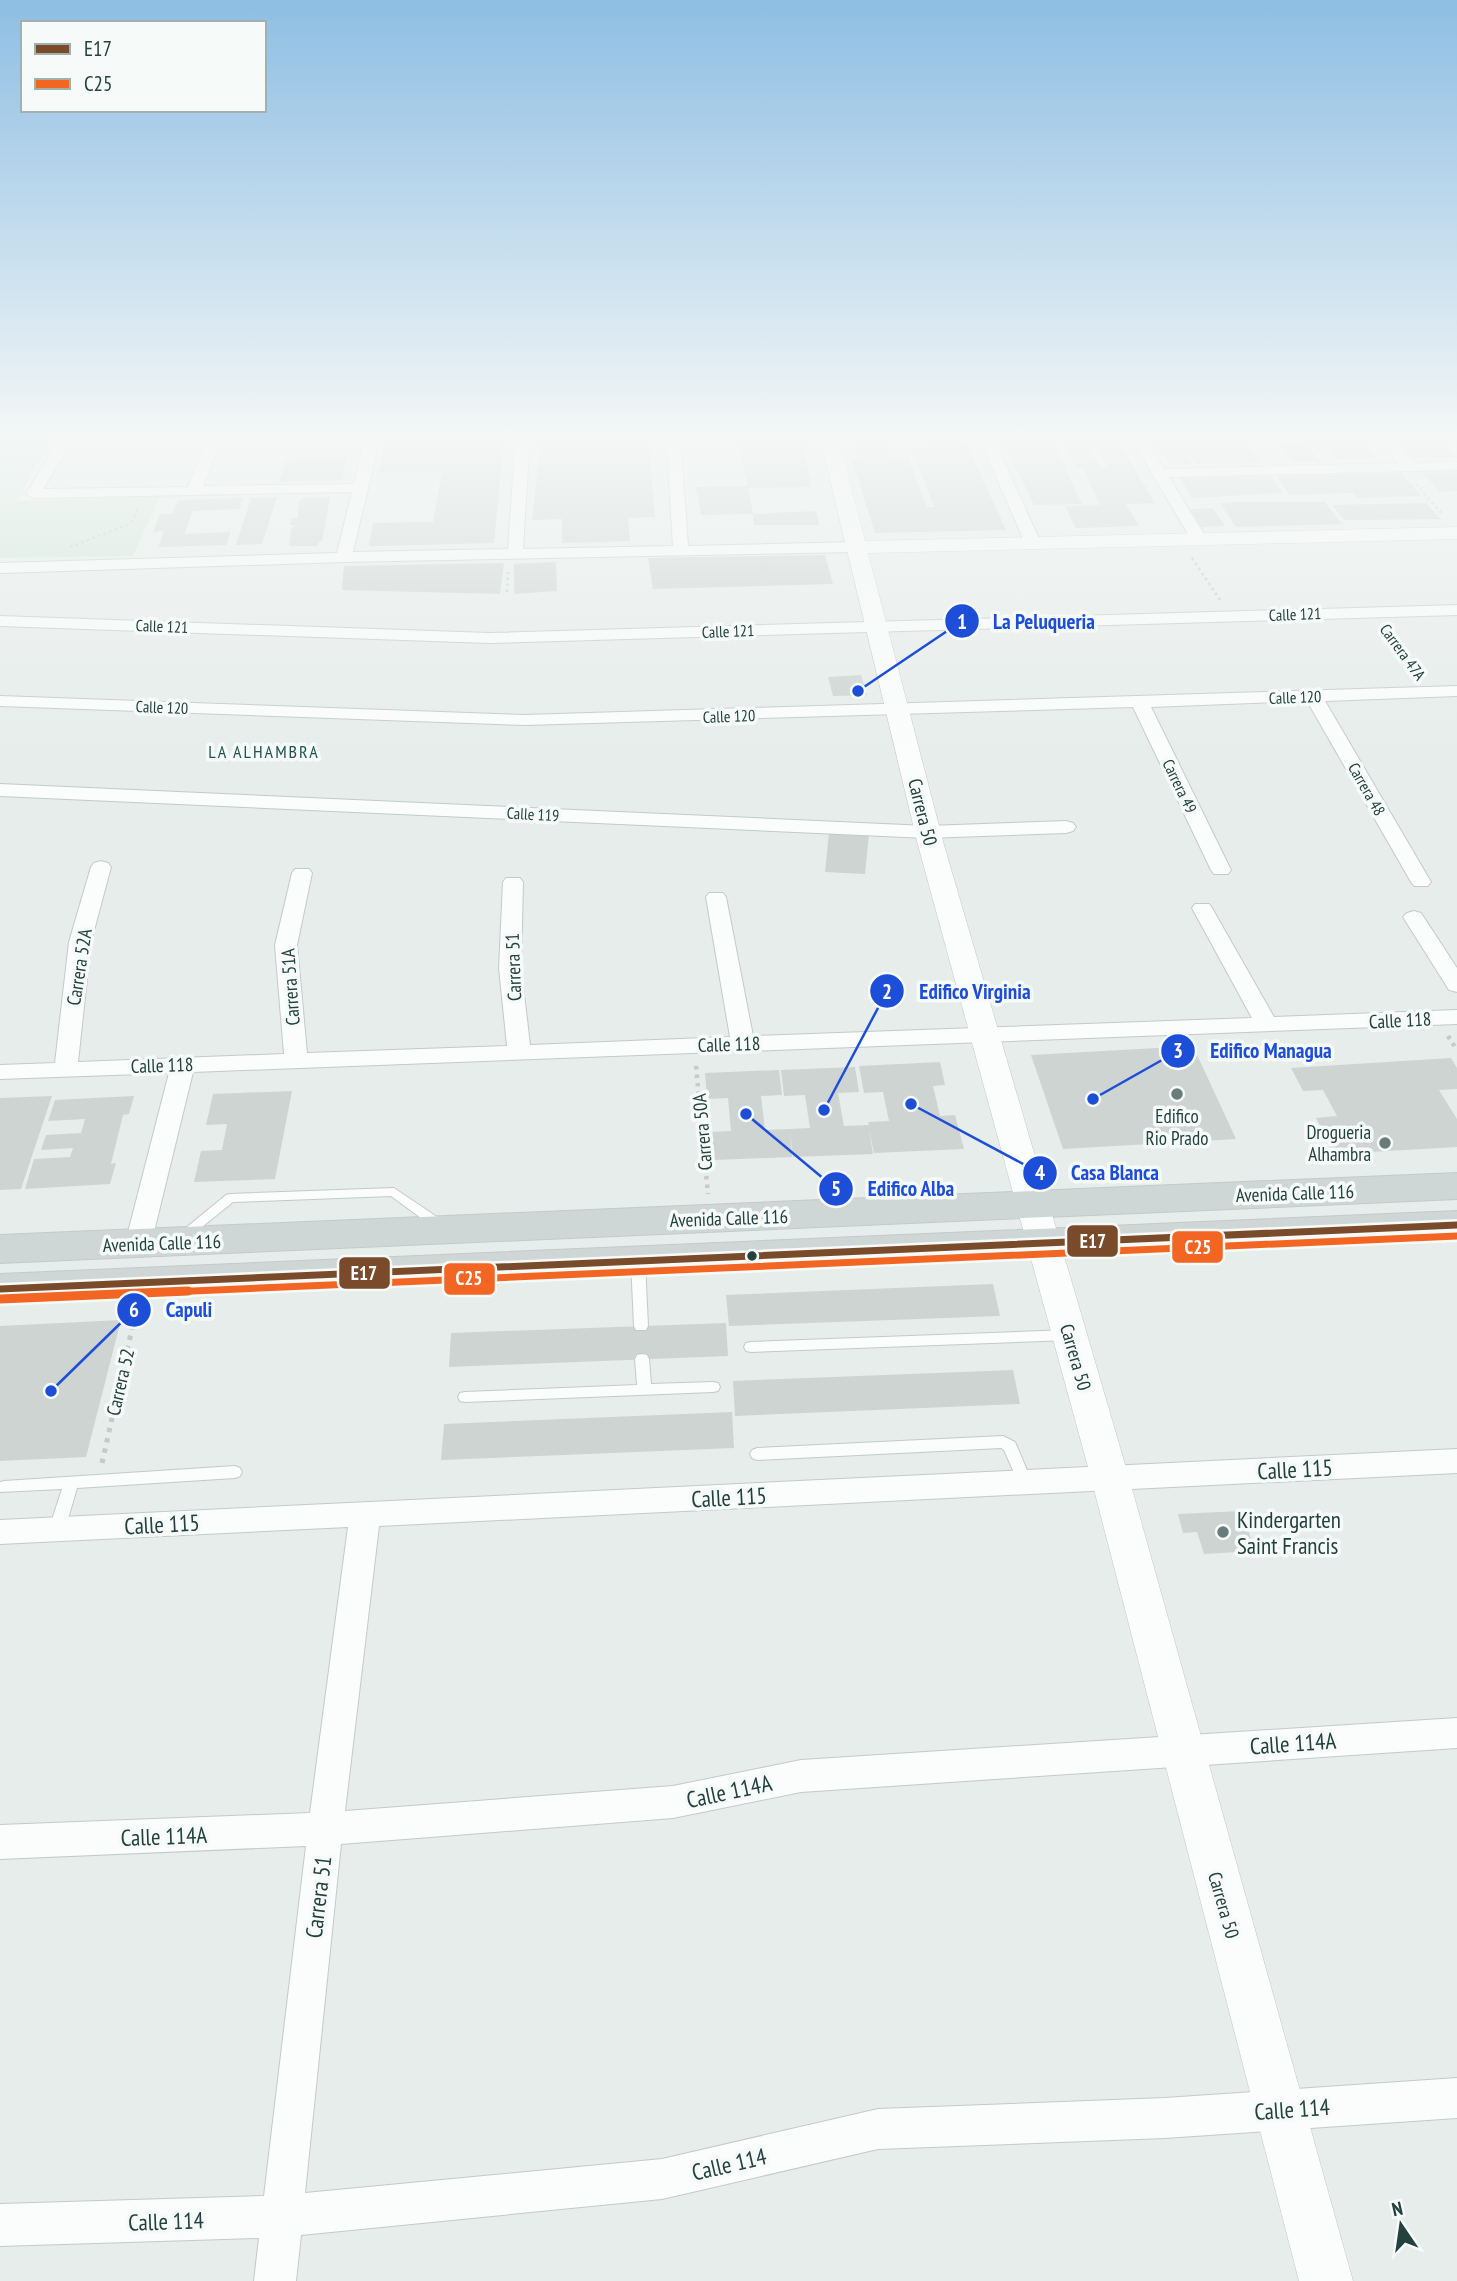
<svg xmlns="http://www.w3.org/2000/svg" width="1457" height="2281" font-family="'PT Sans Narrow',sans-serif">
<rect width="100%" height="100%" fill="#e7edeb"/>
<path fill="#d0e6da" d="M51,438L16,501L160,496L133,556L0,558V440Z"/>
<path fill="#ced4d2" d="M736,433H801L812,487L748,488V486L753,514L816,511L819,525H754L753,514L701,515L696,487L748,486Z
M851,433H881L890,459L908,458L927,507H934L912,448L936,447L932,437H907L906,433H963L964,436H959L963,446H968L1006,530L875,533L852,460L860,459Z
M1003,433L1048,434L1067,468H1065L1082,504L1034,505L1000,435Z
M1057,433H1081L1100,467H1108L1088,433H1113L1155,503L1126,504L1139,526L1076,528L1065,506L1100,505L1083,468H1076Z
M1150,433H1174L1192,464L1170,465Z
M1180,433H1300L1305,439L1186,442Z
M1302,433H1354L1377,459L1338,460L1329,450H1314Z
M1392,433H1436L1457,458H1412Z
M501,434L502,459L494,543L369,546L373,523L433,522L442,471L379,473L387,437Z
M648,435L655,517L628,518L630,541L562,543V519L532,520L541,438Z
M1304,442L1321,462H1292L1277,443Z
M1218,446H1249L1261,462L1196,464L1185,447Z
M347,457L342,480L279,482L287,459Z
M1457,472V491L1440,492L1422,473Z
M1401,473L1422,496L1358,498L1353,493L1290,495L1276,476Z
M1271,476L1283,493L1192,498L1180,478Z
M277,497L262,544L236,545L251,498Z
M330,497L322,541H319L317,546H289L291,529L295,525H290L292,518H298L299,502L303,498Z
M243,498L239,509L193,511L184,534L231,532L226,545L158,547L164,531L153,532L160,514H172L178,500Z
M1238,502H1325L1342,524L1236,527L1220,503Z
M1426,503L1441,519L1344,520L1332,505Z
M1213,508L1225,526L1201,527L1190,509Z
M825,555L833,584L653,589L648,558Z
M556,562L557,591L514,594V564Z
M504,563L500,594L342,590L344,566Z
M861,675L867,695L833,696L828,677Z
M829,832L869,834L865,874L825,872Z
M1193,1046L1236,1139L1063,1149L1031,1055Z
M1451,1058L1457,1068V1089L1439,1090L1457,1119V1147L1335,1154L1316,1118L1337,1116L1323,1090L1303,1091L1291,1068Z
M940,1062L945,1085L933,1086L940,1116L955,1115L964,1149L874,1153L869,1129L873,1154L793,1157L790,1131L792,1157L713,1160L710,1132L731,1131L728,1098L707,1099L705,1073L779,1070L782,1095L761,1096L765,1130L790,1129L810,1128L805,1095L784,1096L781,1070L855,1067L859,1092L838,1093L844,1126L869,1125L868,1122L889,1121L883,1092L864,1093L859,1066Z
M292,1091L275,1179L194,1182L201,1151L222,1150L227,1124L206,1125L213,1094Z
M52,1096L21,1189L0,1190V1098Z
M134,1096L129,1114L123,1115L111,1164L116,1163L110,1184L25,1189L34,1159L70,1157L73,1148L41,1150L46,1135L81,1133L85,1119L48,1121L55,1100Z
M993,1284L1000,1316L729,1326L726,1295Z
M121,1320L86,1457L0,1461V1326Z
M726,1323L728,1356L449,1367L451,1333Z
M1013,1370L1020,1404L735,1416L733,1381Z
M732,1412L734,1448L441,1460L444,1424Z
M1242,1511L1255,1551L1204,1554L1197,1532L1183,1533L1178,1514Z"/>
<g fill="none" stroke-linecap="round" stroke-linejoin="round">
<defs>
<path id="service" d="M394,1188L446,1223L447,1226L446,1229H436L391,1196L233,1202L187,1239H177L176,1236L226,1195L230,1194Z
M638,1256L643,1258L645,1261L648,1326L646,1330H636L634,1326L631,1261L633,1258Z
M1069,1330L1074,1331L1076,1335L1074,1339L1069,1340L751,1352L746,1351L744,1347L746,1343L751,1342Z
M642,1354L647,1355L649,1359L651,1384L713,1382L718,1383L720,1387L718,1391L713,1392L465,1402L460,1401L458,1397L460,1393L465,1392L637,1385L635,1359L637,1355Z
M1003,1436L1015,1442L1032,1482L1030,1486L1025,1488L1020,1486L1004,1450L1001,1448L757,1460L752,1458L750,1454L752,1450L757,1448Z
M235,1466L240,1468L242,1472L240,1476L235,1478L77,1488L65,1529L62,1533L57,1535L52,1533L49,1529L62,1489L0,1492V1482L4,1481Z"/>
<path id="minor" d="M0,433H77L43,489L188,487L209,433H223L203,486L354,484L367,433H381L353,552L508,549L516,433H530L523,549L673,546L666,433H680L688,546L856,542L864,547L856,552L344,562L0,573V563L337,553L352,492L33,498L26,494L60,438L0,439Z
M977,433H991L1041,543L1038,546L1033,548L1025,543Z
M1128,433H1142L1164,469L1398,463L1372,433H1387L1413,463L1457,462V470L1169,477L1207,539L1199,544L1191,539Z
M1457,605V615L489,643L0,626V616L489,633Z
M1457,686V696L1325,701L1431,882L1428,886H1414L1411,882L1307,701L1151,707L1231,870L1228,874H1214L1211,870L1133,707L525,725L0,706V696L525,715Z
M0,784L927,826L1066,821L1073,823L1076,827L1073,831L1066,833L927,838L0,796Z
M101,861L108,863L111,867L91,942L78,1062L284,1054L275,945L292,873L295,869H309L312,873L297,945L307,1053L507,1046L499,968L503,882L506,878H520L523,882L521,968L530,1045L730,1037L706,897L709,893H723L726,897L753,1036L1252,1018L1192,908L1195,904H1209L1212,908L1274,1017L1457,1010V1024L193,1072L151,1244L147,1250L138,1253L129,1250L125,1244L169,1073L0,1079V1065L55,1063L69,942L91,867L94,863Z
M1414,911L1421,913L1457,968V992L1449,990L1403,917L1407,913Z
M1457,1449V1473L379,1526L345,1811L673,1786L801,1760L1457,1718V1748L801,1792L673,1818L341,1844L305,2193L662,2159L878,2109L1165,2098L1457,2078V2118L1165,2138L878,2149L662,2199L301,2235L296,2281H254L259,2238L0,2246V2204L264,2196L306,1846L0,1859V1825L310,1813L348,1527L0,1544V1520Z"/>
<path id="tertiary" d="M819,433H837L865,541L1457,527V539L868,553L944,845L1129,1478L1353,2281H1299L1091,1478L918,845Z"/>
<path id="primary" d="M1457,1173V1199L0,1263V1235Z
M1457,1211V1239L0,1304V1274Z"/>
</defs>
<use href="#service" stroke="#c4cac8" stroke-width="2"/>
<use href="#minor" stroke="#c4cac8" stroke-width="2"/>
<use href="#tertiary" stroke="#c4cac8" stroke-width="1"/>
<use href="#primary" stroke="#c2cbca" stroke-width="2"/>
<path stroke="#c2ccca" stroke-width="2.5" stroke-dasharray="2.5 3.5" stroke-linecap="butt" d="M1416,484L1443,515
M70,547L127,525L133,520L138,508
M1192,558L1220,600
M507,592L508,572
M1387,630L1408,659"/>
<path stroke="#c2ccca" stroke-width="3.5" stroke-dasharray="2.5 4.5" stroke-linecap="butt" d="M1407,658L1419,674"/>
<path stroke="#c2ccca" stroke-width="4.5" stroke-dasharray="3.5 5" stroke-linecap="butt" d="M1448,1036L1457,1050
M696,1066L708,1194"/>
<path stroke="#c2ccca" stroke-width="5" stroke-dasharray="4.5 6" stroke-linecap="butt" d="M102,1463L136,1311"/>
<use href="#service" fill="#fbfcfc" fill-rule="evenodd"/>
<use href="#minor" fill="#fbfcfc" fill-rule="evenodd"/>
<use href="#tertiary" fill="#fbfcfc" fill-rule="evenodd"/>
<use href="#primary" fill="#cfd7d6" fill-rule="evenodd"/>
<defs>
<path id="bus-1" d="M0,1289L1457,1225"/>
<path id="bus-2-far1" d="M147,1293L1457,1236"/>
<path id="bus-2" d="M0,1299L188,1291"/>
</defs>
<use href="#bus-1" stroke="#f6fbf9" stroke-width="12"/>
<use href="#bus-2-far1" stroke="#f6fbf9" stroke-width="12"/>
<use href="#bus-2" stroke="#f6fbf9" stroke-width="14"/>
<use href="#bus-1" stroke="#7a4b2a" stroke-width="7"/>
<use href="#bus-2-far1" stroke="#f26522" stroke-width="7"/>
<use href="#bus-2" stroke="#f26522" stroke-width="9"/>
</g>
<linearGradient id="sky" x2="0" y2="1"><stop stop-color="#8ebee3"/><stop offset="0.58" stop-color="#f4f7f6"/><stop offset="1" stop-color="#f4f7f6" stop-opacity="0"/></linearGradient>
<rect width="1457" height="753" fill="url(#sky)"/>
<g fill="#687d7a" stroke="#f6fbf9" stroke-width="2.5">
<circle cx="1177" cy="1094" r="7"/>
<circle cx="1385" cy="1143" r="7"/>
<circle cx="1223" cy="1532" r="7"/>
</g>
<circle fill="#23413d" stroke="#f6fbf9" stroke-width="2.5" cx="752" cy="1256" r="6"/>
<g text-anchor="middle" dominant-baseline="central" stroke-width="7" stroke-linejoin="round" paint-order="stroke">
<g font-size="16" fill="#23413d" stroke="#f6fbf9">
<text transform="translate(1295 614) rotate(-2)">Calle 121</text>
<text transform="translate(162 626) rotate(2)">Calle 121</text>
<text transform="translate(728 631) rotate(-2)">Calle 121</text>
<text transform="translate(1403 652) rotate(54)">Carrera 47A</text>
<text transform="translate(1295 697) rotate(-2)">Calle 120</text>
<text transform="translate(162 707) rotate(2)">Calle 120</text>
<text transform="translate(729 716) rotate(-2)">Calle 120</text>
<text transform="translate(1180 786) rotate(64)">Carrera 49</text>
<text transform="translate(1367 789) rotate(60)">Carrera 48</text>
<text transform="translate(533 814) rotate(3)">Calle 119</text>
</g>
<g font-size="18" letter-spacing="2" fill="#1e554f" stroke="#f6fbf9">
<text x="264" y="751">LA ALHAMBRA</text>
</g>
<g font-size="19" fill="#23413d" stroke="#f6fbf9">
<text transform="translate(923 812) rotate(76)">Carrera 50</text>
<text transform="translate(79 967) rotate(-81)">Carrera 52A</text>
<text transform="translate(513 967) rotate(-92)">Carrera 51</text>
<text transform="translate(290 987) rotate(-94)">Carrera 51A</text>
<text transform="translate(1400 1020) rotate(-3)">Calle 118</text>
<text transform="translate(729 1044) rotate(-2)">Calle 118</text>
<text transform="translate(162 1065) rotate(-2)">Calle 118</text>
<text transform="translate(702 1132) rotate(-95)">Carrera 50A</text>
<text transform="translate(1295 1193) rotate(-2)">Avenida Calle 116</text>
<text transform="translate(729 1218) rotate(-2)">Avenida Calle 116</text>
<text transform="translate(162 1243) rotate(-2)">Avenida Calle 116</text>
<text transform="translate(1076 1357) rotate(74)">Carrera 50</text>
<text transform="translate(120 1382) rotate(-77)">Carrera 52</text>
<text transform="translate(1224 1905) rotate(74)">Carrera 50</text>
</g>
<g font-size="19" fill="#23413d" stroke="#f6fbf9">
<text x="1177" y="1116">Edifico<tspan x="1177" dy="22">Rio Prado</tspan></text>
<text x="1371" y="1132" text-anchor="end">Drogueria<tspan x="1371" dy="22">Alhambra</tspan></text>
</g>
<g font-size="23" fill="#23413d" stroke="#f6fbf9">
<text transform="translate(1295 1469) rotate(-3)">Calle 115</text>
<text transform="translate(729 1497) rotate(-3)">Calle 115</text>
<text transform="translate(162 1524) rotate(-3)">Calle 115</text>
<text transform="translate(1293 1743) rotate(-4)">Calle 114A</text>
<text transform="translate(729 1791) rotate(-12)">Calle 114A</text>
<text transform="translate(164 1836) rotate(-2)">Calle 114A</text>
<text transform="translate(318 1897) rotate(-83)">Carrera 51</text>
<text transform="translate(1292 2109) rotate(-4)">Calle 114</text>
<text transform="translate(729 2164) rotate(-13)">Calle 114</text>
<text transform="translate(166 2221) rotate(-2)">Calle 114</text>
</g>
<g font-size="23" fill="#23413d" stroke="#f6fbf9" text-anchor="start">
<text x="1237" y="1519">Kindergarten<tspan x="1237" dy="26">Saint Francis</tspan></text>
</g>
</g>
<path fill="none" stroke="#1d4ed8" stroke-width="2.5" d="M858 691L962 621M824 1110L887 991M1093 1099L1178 1051M911 1104L1040 1173M746 1114L836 1189M51 1391L134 1310"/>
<g fill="#1d4ed8" stroke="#f6fbf9" stroke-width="2.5">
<circle cx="858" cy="691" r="7"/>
<circle cx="824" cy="1110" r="7"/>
<circle cx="1093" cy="1099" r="7"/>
<circle cx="911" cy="1104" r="7"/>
<circle cx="746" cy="1114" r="7"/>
<circle cx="51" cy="1391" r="7"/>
<circle cx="962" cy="621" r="18"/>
<circle cx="887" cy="991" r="18"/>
<circle cx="1178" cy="1051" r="18"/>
<circle cx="1040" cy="1173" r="18"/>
<circle cx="836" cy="1189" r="18"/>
<circle cx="134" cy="1310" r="18"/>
</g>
<g font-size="21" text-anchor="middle" font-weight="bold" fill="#fff">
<text x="962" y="629">1</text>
<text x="887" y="999">2</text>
<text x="1178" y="1058">3</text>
<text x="1040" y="1180">4</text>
<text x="836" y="1196">5</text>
<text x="134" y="1317">6</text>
</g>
<g font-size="21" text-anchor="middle" font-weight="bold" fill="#1d4ed8" stroke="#f6fbf9" stroke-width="7" stroke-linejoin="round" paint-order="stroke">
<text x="1044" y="629">La Peluqueria</text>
<text x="975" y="999">Edifico Virginia</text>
<text x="1271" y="1058">Edifico Managua</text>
<text x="1115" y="1180">Casa Blanca</text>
<text x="911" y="1196">Edifico Alba</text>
<text x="189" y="1317">Capuli</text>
</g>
<g stroke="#f6fbf9" stroke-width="2.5">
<rect x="1066" y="1224" width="53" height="34" rx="7" fill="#7a4b2a"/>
<rect x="1171" y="1230" width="53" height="34" rx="7" fill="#f26522"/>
<rect x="338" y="1256" width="53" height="34" rx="7" fill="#7a4b2a"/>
<rect x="443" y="1262" width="53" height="34" rx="7" fill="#f26522"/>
</g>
<g font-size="19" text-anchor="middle" font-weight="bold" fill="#fff">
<text x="1093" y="1248">E17</text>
<text x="1198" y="1254">C25</text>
<text x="364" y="1280">E17</text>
<text x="469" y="1285">C25</text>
</g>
<rect x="21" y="21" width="245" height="91" fill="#f6fbf9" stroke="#a2b1ae" stroke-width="2"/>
<rect x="35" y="44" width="35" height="10" fill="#7a4b2a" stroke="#a2b1ae" stroke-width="2"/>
<text x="84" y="56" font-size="21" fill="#23413d">E17</text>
<rect x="35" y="79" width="35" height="10" fill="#f26522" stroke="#a2b1ae" stroke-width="2"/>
<text x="84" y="91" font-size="21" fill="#23413d">C25</text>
<g transform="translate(1401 2225) rotate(347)" stroke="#f6fbf9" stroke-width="5" paint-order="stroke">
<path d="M0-5L12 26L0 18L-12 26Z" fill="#23413d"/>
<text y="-10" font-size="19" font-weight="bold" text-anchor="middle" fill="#23413d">N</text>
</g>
</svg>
